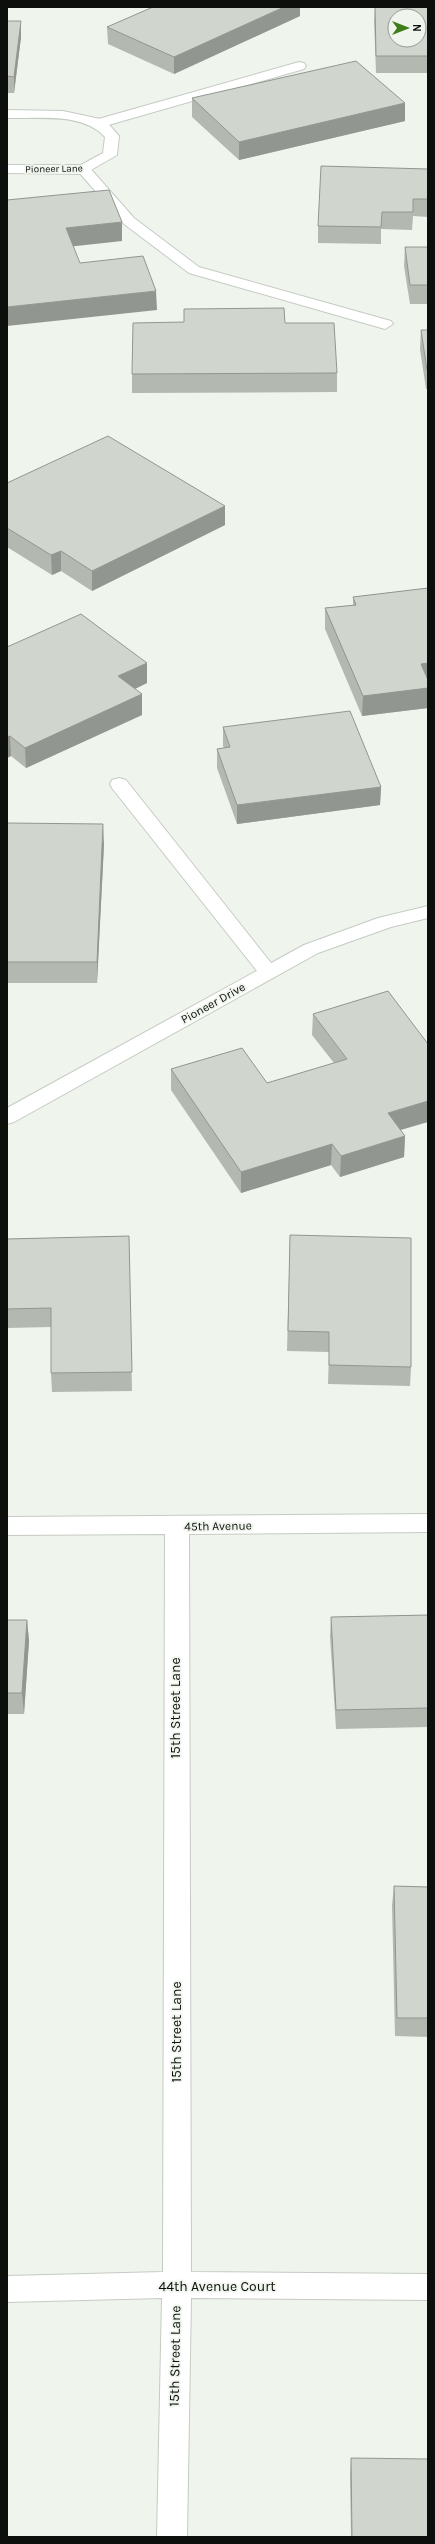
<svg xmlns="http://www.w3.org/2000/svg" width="435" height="2544" font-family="Karla,sans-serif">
<rect width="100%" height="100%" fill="#eff5ed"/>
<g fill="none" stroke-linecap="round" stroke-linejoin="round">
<defs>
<path id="service" d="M299,62L304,63L306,66L304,69L105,126H95L93,123L95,120Z
M84,166L89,167L134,218L199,267L391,321L393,324L385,329L189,273L124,224L77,170Z
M119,778L126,780L275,968L278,972L275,976L268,978L261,976L112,788L110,784L112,780Z"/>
<path id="minor" d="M7,110L63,111L100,119L105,120L119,136L117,155L84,174L7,173V165H81L103,153L105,137C82,112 38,119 7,118Z
M428,906V918L391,927L318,953L14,1122L7,1124V1108L304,945L378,918Z
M428,1514V1532L189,1534L191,2272L428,2274V2300L191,2298L187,2537H157L162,2298L7,2302V2276L163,2272L165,1534L7,1535V1517Z"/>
</defs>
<use href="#service" stroke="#c5cbc3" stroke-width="2"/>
<use href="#minor" stroke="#c5cbc3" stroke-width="2"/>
<use href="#service" fill="#fff" fill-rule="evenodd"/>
<use href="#minor" fill="#fff" fill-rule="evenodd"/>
</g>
<path fill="#b3b8b1" d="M375,7H428V73H376L374,20Z
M300,16L174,74L108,44L107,27Z
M7,21L21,37L14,93H7Z
M192,98L405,103V121L239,160L192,117Z
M428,169V217L413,216L412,230L381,229V244L318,243V226Z
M405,247H428V304H410L404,266Z
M285,323L337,373V392L132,393V374Z
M421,330H428V389H426L420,349Z
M7,483L225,525L92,591L61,571L52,575L7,547Z
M428,588V708L362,716L325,629V608L353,605V597Z
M7,647L147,683L135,689L142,715L26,768L11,756L7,758Z
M223,727L381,787L380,805L237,824L217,768V749L224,748L223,746Z
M7,823L104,844L97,983H7Z
M313,1014L405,1136L404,1157L340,1177L331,1165L241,1193L171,1090V1069L267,1083L334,1063L312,1035Z
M290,1235L411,1367L410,1386L328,1384L329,1352L287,1351Z
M129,1236L132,1391L52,1392L51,1373V1327L7,1328V1239Z
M428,1615V1727L336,1729L330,1636L331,1617Z
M7,1620H27L29,1641L24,1714H7Z
M394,1886L428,1887V2037L395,2036L392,1905Z
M351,2458L428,2537H351L350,2475Z"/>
<path fill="#929690" d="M284,7H300V16L174,74V57Z
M21,21V37L14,93V77Z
M405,103V121L239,160V142Z
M122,222V241L67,247L66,228Z
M156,291L157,310L7,326V307Z
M225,506V525L92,591V571Z
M61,551V571L52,575L51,555Z
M147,663V683L118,697V676Z
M428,663V683L421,664Z
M428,688V708L362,716L363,696Z
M142,694V715L26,768L25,748Z
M10,736L11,756L7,758V737Z
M381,787L380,805L237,824V805Z
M103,824L104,844L97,983V962Z
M428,1101V1122L387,1134L388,1113Z
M405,1136L404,1157L340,1177L341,1156Z
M332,1144L331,1165L241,1193V1172Z
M27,1620L29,1641L24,1714L22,1693Z"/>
<path fill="#d0d6ce" stroke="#929690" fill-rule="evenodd" d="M153,7H284L174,57L107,27Z
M375,7H428V56H376ZM395,16H419V40H395Z
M7,21H21L14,77L7,76Z
M356,61L405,103L239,142L192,98Z
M321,166L428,169V199H413V212H382L381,227L318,226Z
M109,190L122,222L66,228L80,263L143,256L156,291L7,307V200Z
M405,247H428V285H410Z
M284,308L285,323H334L337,373L132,374L133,323L184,322V309Z
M421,330H428V370H427Z
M108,436L225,506L92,571L61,551L51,555L7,528V483Z
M428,588V663L421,664L428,680V688L363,696L325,608L356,605L353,597Z
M81,614L147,663L118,676L142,694L25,748L10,736L7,737V647Z
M350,711L381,787L237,805L217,749L230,747L223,727Z
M7,823L103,824L97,962H7Z
M388,991L428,1044V1101L388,1113L405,1136L341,1156L332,1144L241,1172L171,1069L242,1048L267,1083L347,1059L313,1014Z
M290,1235L411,1238V1367L329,1365V1332L288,1331Z
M129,1236L132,1372L51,1373V1308L7,1309V1239Z
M428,1615V1708L336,1710L331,1617Z
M7,1620H27L22,1693H7Z
M394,1886L428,1887V2018H397Z
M351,2458L428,2459V2537H352Z"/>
<g text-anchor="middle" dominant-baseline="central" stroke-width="3.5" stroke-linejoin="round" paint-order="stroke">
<g font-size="10" fill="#0d0f0d" stroke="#eff5ed">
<text transform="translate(54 169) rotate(-1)">Pioneer Lane</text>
</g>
<g font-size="12" fill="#0d0f0d" stroke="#eff5ed">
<text transform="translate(213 1003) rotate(-29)">Pioneer Drive</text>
<text transform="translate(218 1526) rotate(-1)">45th Avenue</text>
</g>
<g font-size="14" fill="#0d0f0d" stroke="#eff5ed">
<text transform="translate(175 1708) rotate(-90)">15th Street Lane</text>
<text transform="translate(176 2032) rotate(-90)">15th Street Lane</text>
<text x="217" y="2286">44th Avenue Court</text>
<text transform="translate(175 2356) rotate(-89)">15th Street Lane</text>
</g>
</g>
<rect width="435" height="2544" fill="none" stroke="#0d0f0d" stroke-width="16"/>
<g transform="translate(407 28) rotate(90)"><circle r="19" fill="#eff5ed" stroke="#959993"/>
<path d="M0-3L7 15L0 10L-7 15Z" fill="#3e7d1a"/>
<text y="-6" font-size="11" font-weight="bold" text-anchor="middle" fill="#0d0f0d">N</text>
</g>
</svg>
